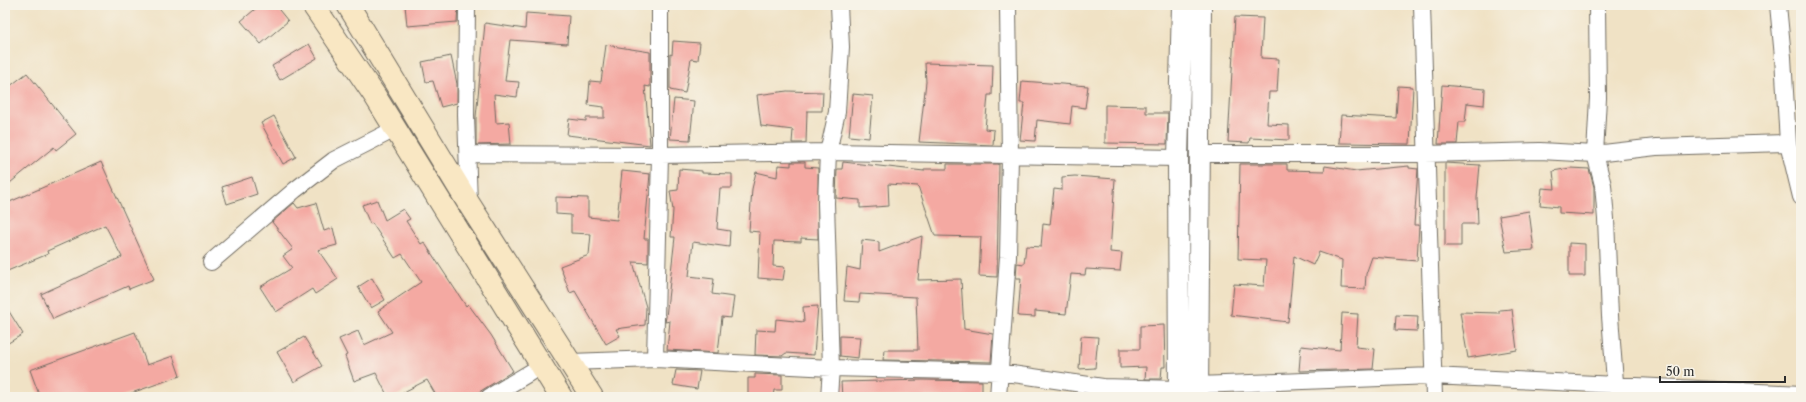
<svg xmlns="http://www.w3.org/2000/svg" width="1806" height="402" font-family="'Libre Caslon Text',serif">
<rect width="100%" height="100%" fill="#f7f3e8"/>
<filter id="ink" filterUnits="userSpaceOnUse"><feTurbulence type="fractalNoise" baseFrequency=".025" numOctaves="2"/><feDisplacementMap in="SourceGraphic" scale="8" xChannelSelector="R" yChannelSelector="G"/><feConvolveMatrix kernelMatrix="1 2 1 2 8 2 1 2 1" color-interpolation-filters="sRGB"/></filter>
<filter id="wash" filterUnits="userSpaceOnUse"><feTurbulence type="fractalNoise" baseFrequency=".012" numOctaves="4" result="noise"/><feDisplacementMap in="SourceGraphic" scale="16" xChannelSelector="R" yChannelSelector="G"/><feGaussianBlur stdDeviation="0.9" result="paint"/><feColorMatrix in="noise" values="0 0 0 0 0 0 0 0 0 0 0 0 0 0 0 0 0 1.4 0 .05"/><feComposite in="paint" operator="in"/></filter>
<g filter="url(#wash)">
<rect width="100%" height="100%" fill="#f0e2c5"/>
<g id="blocks">
<path fill="#f4a9a2" d="M260,5H275L288,21L261,44L241,21Z
M405,5H458L457,22L407,26Z
M526,13L569,16L567,44L510,40L505,81L519,82L517,97L494,94L496,123L509,122L511,144L476,145V117L485,23L525,29Z
M1235,17L1263,18L1261,58L1279,59L1277,92H1269L1267,124L1289,125V140L1250,138L1249,143L1228,142Z
M673,41L700,43L698,60L691,59L685,93L670,90V54L672,55Z
M309,44L317,58L280,80L272,66Z
M606,45L650,52V87L645,86L650,145L567,135L569,119L586,121V118H604V107L588,105L590,81L601,82Z
M451,56L457,84V103L441,107L433,81L426,82L422,62Z
M925,63L993,65L992,95H988L985,129L994,130L993,145L919,142L926,82Z
M27,73L76,134L56,150L54,147L5,187V90Z
M1022,81L1088,86L1085,108L1072,106L1070,124L1037,120L1035,141L1020,140L1024,103H1020Z
M1442,85L1485,89L1484,105L1467,103L1465,122H1459L1457,144H1438Z
M1398,86L1413,87L1410,144L1339,143L1341,115L1396,118Z
M787,91L823,92L822,111H807L806,143H792L793,130L761,126L757,95Z
M853,94L873,96L869,138L849,136Z
M674,99L694,101L690,140L670,139Z
M1105,105L1146,106V113H1168L1167,144L1105,143Z
M274,116L296,157L283,164L261,123Z
M101,162L154,279L129,289L128,286L53,319L41,294L122,257L105,225L47,251L48,254L5,272V204Z
M791,162H805V167L818,168V239L801,238V242L774,241L773,266L785,267L783,280L758,278L760,232L749,231L752,189L756,172L777,177L778,165L791,166Z
M843,162L924,171V169H947V164H999L997,277L979,276L981,237L935,236L918,186L888,184L889,206L860,208V200L836,198L837,169H842Z
M1445,163L1480,165L1477,198L1478,224H1461V246H1445Z
M1240,164H1287V170L1324,171L1325,166L1356,171L1409,166V168L1418,169L1414,225H1419L1417,261L1372,257L1366,274L1365,289L1341,288L1342,260L1319,252L1313,265L1294,256L1288,322L1231,315L1234,284L1264,286L1266,260L1238,259Z
M1570,168L1589,169L1594,187V215L1559,213V207L1540,205L1542,188L1555,189L1553,171Z
M679,169L702,171V173L732,174V188H720L717,229L730,231L729,247L693,242L689,276L714,279L712,294L734,297L731,318L722,317L718,353L667,350L670,321L665,322L666,317L675,237H671L673,210L670,191L678,190Z
M622,171L650,174L644,239H648V263L633,262L646,307L645,325L616,329L620,336L606,344L575,291L570,293L560,266L589,255L591,234L571,233V215L556,214V197L588,198V217L617,220Z
M1075,176L1115,179L1110,252L1122,253L1120,271L1086,269L1085,275L1071,274L1066,314L1035,311V317L1018,316L1021,278H1016L1017,263L1024,264L1026,246L1041,247L1043,224L1050,225L1054,189L1062,190V177Z
M252,177L257,194L227,204L222,187Z
M377,200L385,220L403,209L410,219L406,221L421,244L424,242L466,306L468,304L491,335L513,371L471,397H437L427,380L394,397H388L376,373L354,381L345,356L347,355L339,339L358,331L364,345L392,332L378,311L421,282L402,254L395,258L372,223L370,224L362,205Z
M294,203L298,208L316,203L324,231L333,228L337,245L318,250L338,279L315,294L312,289L276,312L260,287L292,268L283,256L293,249L272,222Z
M1529,211L1534,250L1506,252L1499,216Z
M922,236L918,280L961,279L964,329L993,334L991,362L883,360L884,350H918L916,297L860,294L859,302L844,301L847,267L860,270L862,240L879,242V252Z
M1569,243L1585,244V276H1569Z
M372,278L385,300L371,308L358,287Z
M5,305L23,334L5,345Z
M818,306L814,355L786,353L782,356L755,355L756,330L775,331L776,319L804,322L803,307Z
M1512,309L1517,350L1468,358L1460,312L1499,313V310Z
M1342,313L1358,314L1356,347L1375,349L1373,369L1299,371L1301,346L1340,350Z
M1396,315L1418,316L1417,331L1395,330Z
M1164,325L1165,367H1162L1161,379H1145L1146,367L1120,368V349H1140V326Z
M135,332L147,365L173,356L180,376L120,397H40L30,370Z
M840,336L860,337L858,358L840,356Z
M1081,336L1098,337L1095,368L1079,369Z
M304,337L322,366L294,382L277,352Z
M676,370L700,371L697,389L673,385Z
M755,374L782,375V390H774L773,397H748V378H755Z
M923,380L982,381V397H842L841,382Z"/>
</g>
</g>
<g filter="url(#ink)">
<use href="#blocks" fill-opacity="0" stroke="#706b61" stroke-width="1"/>
<g fill="none" stroke-linecap="round" stroke-linejoin="round">
<defs>
<path id="minor" d="M467,5L466,115L469,204
M1422,5L1434,397
M1597,5L1598,98L1595,154L1603,185L1606,219L1610,316L1616,395
M1778,5L1783,57L1788,143L1801,197
M469,154L660,155L828,152L1178,158
M1200,154H1425L1540,151L1595,154L1656,147L1788,143
M211,262L295,190L334,160L395,129
M655,359L660,155V5
M570,362L655,359L831,368L999,372L1103,387L1179,389
M1198,385L1432,376L1801,394
M489,397L541,366
M829,397L831,368L826,203L828,152L837,112L841,47L839,5
M998,397L1008,257L1010,156L1008,5"/>
<path id="tertiary" d="M1179,397L1178,158L1182,5
M1198,397L1201,5"/>
<path id="secondary" d="M313,5L375,96L561,397
M348,5L469,204L592,397"/>
</defs>
<use href="#minor" stroke="#706b61" stroke-width="18"/>
<use href="#tertiary" stroke="#706b61" stroke-width="22"/>
<use href="#secondary" stroke="#706b61" stroke-width="24"/>
<use href="#minor" stroke="#fff" stroke-width="16"/>
<use href="#tertiary" stroke="#fff" stroke-width="20"/>
<use href="#secondary" stroke="#f9e7c3" stroke-width="22"/>
</g>
</g>
<rect width="1806" height="402" fill="none" stroke="#f7f3e8" stroke-width="20"/>
<path d="M1660 376v6h125v-6" fill="none" stroke="#2b2b2b" stroke-width="2"/>
<text x="1666" y="376" font-size="12" fill="#2b2b2b" stroke="#f7f3e8" stroke-width="3" paint-order="stroke">50 m</text>
</svg>
